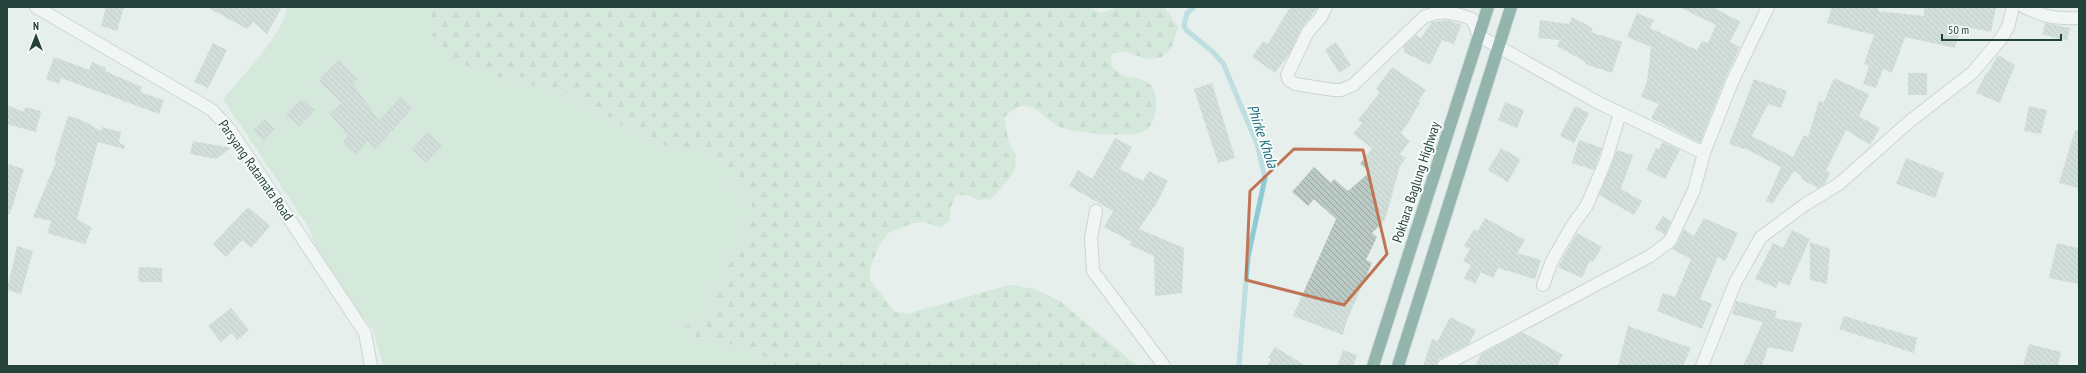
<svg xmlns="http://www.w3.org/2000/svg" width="2086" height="373" font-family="'PT Sans Narrow',sans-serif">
<defs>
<pattern id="forest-firs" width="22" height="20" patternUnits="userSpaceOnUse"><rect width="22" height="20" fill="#bfe0c8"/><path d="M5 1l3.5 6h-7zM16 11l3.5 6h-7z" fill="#a4c1ad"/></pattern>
<pattern id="building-back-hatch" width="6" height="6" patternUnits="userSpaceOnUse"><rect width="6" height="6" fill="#bbcac4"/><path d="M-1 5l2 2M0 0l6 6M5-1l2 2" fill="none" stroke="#98a6a0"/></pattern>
</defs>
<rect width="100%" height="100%" fill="#e6efeb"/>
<path fill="#bfe0c8" d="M287,7H431L432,36L506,79L569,94L642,137L676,149H710L737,191L749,195C760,227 732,254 719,282C715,290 714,301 713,310L679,331L750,346L777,366H383L373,329L355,308L317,250L309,228L223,99C240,79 285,33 287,7Z"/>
<path fill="url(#forest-firs)" d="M431,7H1088L1101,13L1114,9L1115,7H1164L1178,27L1171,49L1160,58L1147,59L1124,51L1111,54L1112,67C1116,70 1120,74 1124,76C1131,78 1142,78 1148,83C1155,88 1156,96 1156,104C1156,114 1154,123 1147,129C1134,140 1073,133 1058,126C1047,121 1040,109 1028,106C1018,104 1010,111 1004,118L1009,143L1016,155L1015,168L1009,179L991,199L978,200L968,195H956L951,207L950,220L940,228L925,222L913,223L888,233L880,244L870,268V280L894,311L907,314L1009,285L1035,289L1061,302L1137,366H777L750,346L712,343L678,331L713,310C714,301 715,290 719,282C732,255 760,227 749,195L737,191L709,149H676L642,137L569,94L506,79L461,64L432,36Z"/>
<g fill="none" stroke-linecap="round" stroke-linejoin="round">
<path stroke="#8ec9d4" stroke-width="5" d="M1194,7L1187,13L1184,25L1186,30L1212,51L1223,63L1257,144L1265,178L1248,257L1239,366"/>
</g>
<path fill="url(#building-back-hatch)" d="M106,7H124L117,31L101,26Z
M207,7H282L267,34L253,22L247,29Z
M1290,7H1318L1301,29L1290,53L1275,73L1252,57L1263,41L1268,44Z
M1679,7H1713L1740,22L1730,42L1740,47L1725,79L1700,143L1651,118L1659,104L1641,97L1647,81L1651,47L1627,37L1637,13L1654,20L1650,28L1697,50L1702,41L1708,43L1716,25Z
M1832,7H1879L1878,11L1924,16V7H1996L1991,32L1961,26L1955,48L1905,37L1892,73L1883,69L1876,88L1863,84L1869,66L1864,64L1874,35L1827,23Z
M1572,17L1593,28L1591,32L1622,42L1612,73L1585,64L1586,62L1557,46L1560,40L1538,38L1540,20L1569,24Z
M1448,20L1461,25L1454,44L1442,40L1430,65L1403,52L1405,49L1403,47L1416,35L1421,38L1432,22Z
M2045,23L2070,28L2067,41L2042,34Z
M1336,42L1351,65L1339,73L1325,50Z
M213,43L227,50L208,88L194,82Z
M1998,55L2015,65L2000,103L1976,93L1986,73H1988Z
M54,57L89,70L92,62L106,68L105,71L142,87L140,92L164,100L159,114L61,78L59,84L46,79Z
M338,60L358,78L353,84L379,120L401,97L413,108L375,149L368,141L355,155L342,143L348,136L329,113L342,103L318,81Z
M1392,67L1426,90L1418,102L1420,103L1411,117H1412L1401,133L1410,141L1400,154L1406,158L1400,166L1385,220L1372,233L1377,237L1366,260L1372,263L1347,320L1343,335L1293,316L1336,219L1314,199L1308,206L1292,192L1314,167L1331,183L1334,179L1348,191L1370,172L1360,164L1372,148L1353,134L1362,123L1358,120L1380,92L1376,89Z
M1908,73H1927V95H1908Z
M1834,78L1869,94L1859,116L1880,128L1870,145L1846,130L1826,171L1830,173L1825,184L1818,188L1801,179L1802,176L1794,171L1772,204L1766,201L1781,167L1744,148V149L1729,144L1754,79L1787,91L1781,108L1768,104L1752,136L1793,157L1804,135L1808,137L1819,101L1824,102Z
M1212,83L1235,158L1218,163L1194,89Z
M299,101H304L315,110L299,127L286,115Z
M1505,102L1524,110L1517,128L1498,120Z
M7,105L24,112L25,107L41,111L36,132L7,124Z
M1575,106L1589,113L1574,143L1560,136Z
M2029,106L2047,110L2041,134L2024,131Z
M68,116L82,120L101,131L102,127L121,132L119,142L125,146L124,149L98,142L77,219L92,228L85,244L47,233L51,221L33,217L56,162L54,161Z
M264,119L275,128L264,141L253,131Z
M2075,130H2079V188L2059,183Z
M427,132L442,146L426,163L412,149Z
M1115,138L1132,147L1120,169L1143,181L1149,171L1168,181L1156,204L1139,229L1184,248L1182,293L1155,296L1154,256L1130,245L1132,242L1104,227L1113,211L1069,186L1078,170L1092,179Z
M1579,140L1602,148L1594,170L1572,163Z
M193,141L231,148L216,159L190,154Z
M1663,142L1680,150L1665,179L1646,170L1656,148L1659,149Z
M1501,148L1521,159L1508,182L1488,170Z
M1617,150L1633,155L1621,189L1642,201L1634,215L1599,195Z
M1906,158L1944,173L1935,198L1896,184Z
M9,164L24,169L10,214L7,213V172Z
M248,207L270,226L251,248L242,240L226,257L213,244Z
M1663,216L1671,221L1665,235L1655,228Z
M1485,218L1525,240L1517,253L1541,260L1535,279L1498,268L1493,278L1481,272L1475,284L1464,278L1471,265L1463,261L1470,249L1464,246L1474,229L1478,231Z
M1704,218L1738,233L1725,261L1718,257L1700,299L1712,304L1702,329L1657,311L1663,293L1675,297L1691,259L1672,249L1677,244L1684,229L1694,236Z
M1792,230L1810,239L1789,286L1779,281L1776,288L1755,279L1773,243L1783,248Z
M1577,233L1602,247L1593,262L1590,260L1582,278L1558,267Z
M1810,242L1830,249L1827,284L1810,280Z
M2057,243L2079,248V284L2049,278Z
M17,246L33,251L21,294L7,290Z
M139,267L162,268V282H138Z
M1736,301L1777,311L1775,318L1802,323L1793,352L1768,347L1762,366H1743L1763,322L1732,314Z
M231,308L249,330L237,340L232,333L221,342L208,326Z
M1844,316L1917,338L1914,353L1839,329Z
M1450,317L1476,330L1469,344L1439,359L1436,365L1423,366L1432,339L1438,341Z
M1628,326L1691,348L1683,366H1618Z
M1522,332L1563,355L1557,366H1475L1481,354Z
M2029,344L2061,352L2058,366H2023Z
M1275,347L1306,366H1267L1271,359L1268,358Z
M1343,350L1357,355L1353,366H1337Z"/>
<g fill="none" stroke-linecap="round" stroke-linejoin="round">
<defs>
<path id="street" d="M1326,7L1321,17L1308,32L1287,75L1289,80L1295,84L1334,90H1341L1353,85L1424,17C1442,9 1455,13 1472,19L1479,36L1599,103L1704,153L1694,190L1670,241L1650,256L1443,366
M2024,7C2044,17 2056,19 2079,18
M1704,153L1732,82L1768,7
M1096,211L1091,238L1093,271L1164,366
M1543,285L1552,261L1572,226L1587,205L1606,160L1620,113
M1702,366L1735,283L1761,237L1806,204L1839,184L1910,121L1972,73L2000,40L2008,27L2013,7"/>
<path id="secondary" d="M36,7L212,110L231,131L365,333L371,366"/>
<path id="highway" d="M1373,366L1488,7
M1398,366L1511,7"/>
</defs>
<use href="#street" stroke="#a8b8b2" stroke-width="14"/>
<use href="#secondary" stroke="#a4bbb3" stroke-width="14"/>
<use href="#highway" stroke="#c2cac8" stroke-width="14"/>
<use href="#street" stroke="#fff" stroke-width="12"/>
<use href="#secondary" stroke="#fff" stroke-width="12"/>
<use href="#highway" stroke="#2f6f62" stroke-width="12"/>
</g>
<path d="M0 0H2086V373H0ZM1294,149L1363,150L1387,254L1344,305L1246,280L1250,191Z" fill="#e6efeb" fill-opacity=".55" fill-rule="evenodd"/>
<path fill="none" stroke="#c07456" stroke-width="3" stroke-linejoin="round" d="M1294,149L1363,150L1387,254L1344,305L1246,280L1250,191Z"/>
<g text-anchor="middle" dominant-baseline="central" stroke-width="4" stroke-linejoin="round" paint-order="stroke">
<g font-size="14" fill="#24423a" stroke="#f7fbf9">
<text transform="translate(256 170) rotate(55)">Parsyang Ratamata Road</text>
<text transform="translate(1416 182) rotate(-72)">Pokhara Baglung Highway</text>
</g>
<g font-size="15" font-style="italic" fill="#1c6f80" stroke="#f7fbf9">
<text transform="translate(1263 136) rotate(71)">Phirke Khola</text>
</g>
</g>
<rect width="2086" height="373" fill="none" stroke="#24423a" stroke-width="16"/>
<g transform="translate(36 36)" stroke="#f7fbf9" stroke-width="3" paint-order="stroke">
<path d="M0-3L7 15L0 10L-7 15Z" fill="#24423a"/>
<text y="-6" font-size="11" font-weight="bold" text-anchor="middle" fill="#24423a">N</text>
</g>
<path d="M1942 34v6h119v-6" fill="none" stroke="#24423a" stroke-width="2"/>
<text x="1948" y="34" font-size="12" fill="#24423a" stroke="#f7fbf9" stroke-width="3" paint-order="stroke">50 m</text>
</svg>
